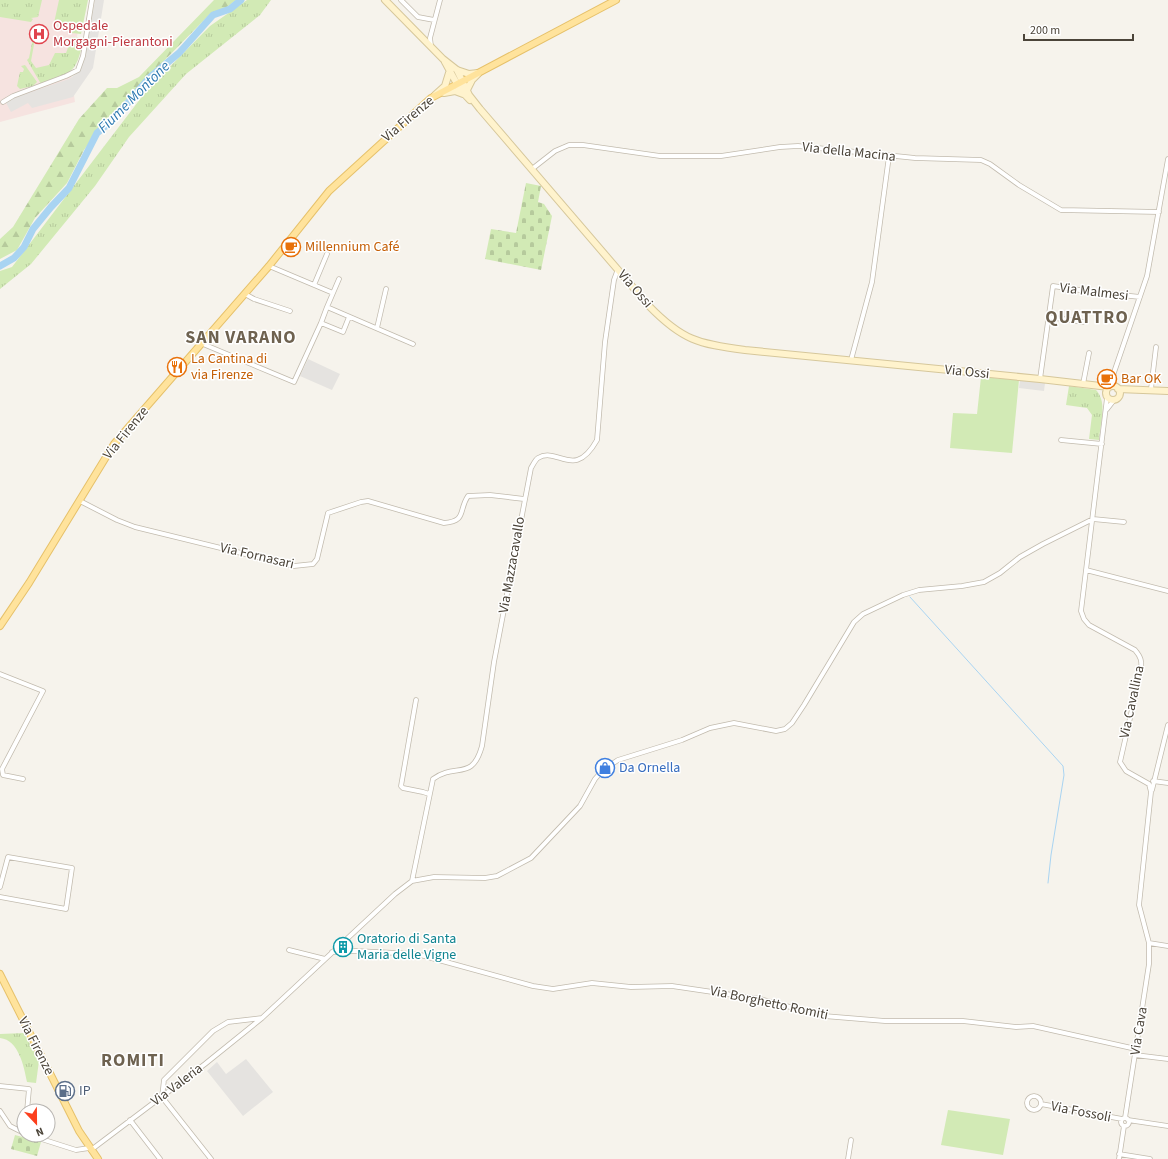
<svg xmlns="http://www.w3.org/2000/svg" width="1168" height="1159" font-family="'Source Sans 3',sans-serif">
<defs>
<pattern id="grass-tufts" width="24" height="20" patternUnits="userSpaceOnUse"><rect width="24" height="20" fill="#d2eab5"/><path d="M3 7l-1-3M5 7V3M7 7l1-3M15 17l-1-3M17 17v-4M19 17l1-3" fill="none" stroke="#b6ca9c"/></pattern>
<pattern id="forest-firs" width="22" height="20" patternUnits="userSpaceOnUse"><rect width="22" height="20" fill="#d2eab5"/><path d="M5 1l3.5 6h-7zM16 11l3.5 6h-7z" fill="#b6ca9c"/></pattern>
<pattern id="cemetery-stones" width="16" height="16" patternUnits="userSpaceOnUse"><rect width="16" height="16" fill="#d2eab5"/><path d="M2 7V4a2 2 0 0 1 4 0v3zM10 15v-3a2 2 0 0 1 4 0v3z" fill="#b6ca9c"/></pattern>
</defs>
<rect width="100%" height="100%" fill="#f6f3ec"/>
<path fill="#f6e3e0" d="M0,0H85L70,68L75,102L0,122Z"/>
<path fill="url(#grass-tufts)" d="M0,0H42L38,17L31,18L33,19L31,22L0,17Z
M59,0H88L81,34L72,33L73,26L54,23Z
M247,0H271L260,15L186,74L129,137L95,186L31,264L0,289V271L12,267L147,90L210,26Z
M72,37L81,38L83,41C76,75 71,72 41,84L27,60L29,58L33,38L35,39L31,61L36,68L49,65L55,53H66Z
M25,65L37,82L33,86L20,89L17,86L20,72H23L24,69L21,66Z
M1069,386L1096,390C1108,403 1100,424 1099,440L1089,439L1092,415L1087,408L1066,405Z
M24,1033L39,1061L36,1083L27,1082C24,1067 19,1040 0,1038V1034Z"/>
<path fill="url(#forest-firs)" d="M214,0H236L227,7L210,14L106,120L84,150L67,183L35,218L17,250L0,259V239L13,227L79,119L107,88H117L139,77Z"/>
<path fill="url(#cemetery-stones)" d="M526,183L541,186L538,202L544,204L552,216L541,270L485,259L491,229L516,233Z
M15,1135L41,1142L37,1156L11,1149Z"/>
<path fill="#d2eab5" d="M981,377L1019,380L1012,453L950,448L953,413L977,414Z
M948,1110L1010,1119L1003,1155L941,1145Z"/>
<path fill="#e5e3e0" d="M95,0H104L93,68L73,97L32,108L28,103L11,112L5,101L69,79L79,72L85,53Z
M308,359L340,374L332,390L300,376Z
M1020,380L1045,383L1044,391L1019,388Z
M246,1059L273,1092L243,1116L207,1071L217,1062L226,1074Z"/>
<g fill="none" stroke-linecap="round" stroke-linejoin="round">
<path stroke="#a9d4f2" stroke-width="1" d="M910,597L1063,766L1064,775L1051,855L1048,883"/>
<path stroke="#a9d4f2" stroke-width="7" d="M0,266L14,258L24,247L33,229L51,207L69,188L97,133L114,119L149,78L179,53L213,15L230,9L241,0"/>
<defs>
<path id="street" d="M401,0L418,17L434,20
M431,46L430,38L440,0
M3,102L13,96L66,76L78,70L83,56L92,0
M532,169L555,151L569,145H583L660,156H721L780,147L798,146L915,158L981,160L990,164L1019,185L1061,210L1159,212
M269,266L333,293L339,279
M314,285L327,254
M333,293L327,307L413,344
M245,294L254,299L290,311
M327,307L321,323L343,332L349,317
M1049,317L1083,322
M377,328L386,289
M203,344L294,382L321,323
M851,360L872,282L889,156
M1040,379L1053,286L1093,292L1140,297
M1083,384L1089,353
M1109,387L1147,276L1168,159
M1151,389L1156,347
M1107,398L1081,611L1084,619L1089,625L1135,650C1141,657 1142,661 1141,670L1120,762L1126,771L1149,784L1151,792L1139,905L1149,943V964L1125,1118
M1107,409L1114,400
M1061,440L1102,444
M80,501L117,520L135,527L294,566L313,564L317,559L328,513L361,502L368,501L444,523C467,521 458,511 468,496L490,495L524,499
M1086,570L1168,591
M0,674L43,691L2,769L3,775L23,779
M416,700L401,786L403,788L423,792L429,794
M1153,781L1168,783
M1152,790L1168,725
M412,881L433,779C456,762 472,782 482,746L494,662L531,468C533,465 535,460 538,458C558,446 574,481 597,440L605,342L614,280L618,269
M0,887L8,857L72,868L66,909L0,897
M1149,943L1168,946
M289,950L325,959
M332,952L356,951L417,954L533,986L553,989L592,983L631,987L672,986L760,999L824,1016L885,1021H963L1016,1027L1033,1026L1136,1049
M1135,1055L1168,1059
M0,1086L29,1089L27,1111
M1027 1103a7 7 0 1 1 14 0a7 7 0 1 1-14 0Z
M1041,1104L1122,1119
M0,1111L10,1126L24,1133
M1121 1122a4 4 0 1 1 8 0a4 4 0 1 1-8 0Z
M130,1120L160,1159
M1128,1120L1168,1126
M29,1135L76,1150L89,1148
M91,1150L205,1064L262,1018L395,894L412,881L434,877L485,878L497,876L531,858L580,806L595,779L603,770L618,760L682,740L710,728L734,723L776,731L785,729L792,723L804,705L854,622L863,614L903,595L919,590L962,586L984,582L1000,573L1020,557L1043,544L1093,519L1124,522
M1119,1154L1150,1159
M211,1159L162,1097L164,1080L213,1031L228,1022L262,1018
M848,1159L851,1140
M1119,1159L1124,1126"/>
<path id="secondary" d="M385,0L443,59L457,70L469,74L478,73
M445,62C453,76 458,89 470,100
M457,70L469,95L480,109L649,306C682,340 698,344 745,350L1040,379L1109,387
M467,90L472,80L478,74
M444,93L455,91L463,94
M435,95L445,86L449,73
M1106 393a7 7 0 1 1 14 0a7 7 0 1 1-14 0Z
M1118,389L1168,391"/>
<path id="primary" d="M0,626L29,583L114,444L269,266L329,191L431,98L616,0
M0,974L79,1131L98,1159"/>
</defs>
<use href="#street" stroke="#c2bbae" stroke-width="5.5"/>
<use href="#secondary" stroke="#d6c79b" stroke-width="8"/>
<use href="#primary" stroke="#e6c16a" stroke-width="8"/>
<use href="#street" stroke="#fff" stroke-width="4"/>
<use href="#secondary" stroke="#fff3cd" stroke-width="6"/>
<use href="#primary" stroke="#ffe39c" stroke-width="6"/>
</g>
<defs>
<symbol id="hospital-ring" viewBox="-11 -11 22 22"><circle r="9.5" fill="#fff" stroke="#e0444e" stroke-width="1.5"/><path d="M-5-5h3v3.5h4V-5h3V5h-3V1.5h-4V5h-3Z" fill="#e0444e"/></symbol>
<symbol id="cafe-ring" viewBox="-11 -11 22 22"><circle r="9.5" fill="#fff" stroke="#e8710a" stroke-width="1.5"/><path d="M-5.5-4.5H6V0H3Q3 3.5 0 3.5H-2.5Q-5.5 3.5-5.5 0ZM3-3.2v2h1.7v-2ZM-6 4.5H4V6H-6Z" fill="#e8710a"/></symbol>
<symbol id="restaurant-ring" viewBox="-11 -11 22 22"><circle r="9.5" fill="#fff" stroke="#e8710a" stroke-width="1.5"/><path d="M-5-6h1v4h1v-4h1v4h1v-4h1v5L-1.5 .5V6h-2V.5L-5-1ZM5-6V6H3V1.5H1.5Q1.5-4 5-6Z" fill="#e8710a"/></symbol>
<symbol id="shop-ring" viewBox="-11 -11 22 22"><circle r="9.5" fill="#fff" stroke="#3f7fe0" stroke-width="1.5"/><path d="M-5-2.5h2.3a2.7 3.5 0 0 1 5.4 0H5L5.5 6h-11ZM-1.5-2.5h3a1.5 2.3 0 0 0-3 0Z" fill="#3f7fe0"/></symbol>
<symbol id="building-ring" viewBox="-11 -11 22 22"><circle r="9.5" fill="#fff" stroke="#0f9aa8" stroke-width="1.5"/><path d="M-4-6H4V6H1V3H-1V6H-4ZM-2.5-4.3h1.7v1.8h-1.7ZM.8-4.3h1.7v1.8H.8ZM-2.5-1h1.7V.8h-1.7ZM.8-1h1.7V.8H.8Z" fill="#0f9aa8"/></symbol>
<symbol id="fuel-ring" viewBox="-11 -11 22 22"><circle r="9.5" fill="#fff" stroke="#5c6f8a" stroke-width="1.5"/><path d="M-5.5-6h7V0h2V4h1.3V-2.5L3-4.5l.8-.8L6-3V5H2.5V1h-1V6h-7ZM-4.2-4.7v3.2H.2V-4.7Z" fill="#5c6f8a"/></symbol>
</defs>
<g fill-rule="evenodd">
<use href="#hospital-ring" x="28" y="23" width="22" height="22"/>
<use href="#cafe-ring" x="280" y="236" width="22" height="22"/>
<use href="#restaurant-ring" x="166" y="356" width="22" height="22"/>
<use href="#cafe-ring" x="1096" y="368" width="22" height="22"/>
<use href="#shop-ring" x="594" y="757" width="22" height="22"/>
<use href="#building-ring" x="332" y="936" width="22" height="22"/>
<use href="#fuel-ring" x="54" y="1080" width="22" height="22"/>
</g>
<g text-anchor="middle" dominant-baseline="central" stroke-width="3" stroke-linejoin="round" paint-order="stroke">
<g font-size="14" fill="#be3a42" stroke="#fff" text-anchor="start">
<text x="53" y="26">Ospedale<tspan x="53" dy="16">Morgagni-Pierantoni</tspan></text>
</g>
<g font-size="14" fill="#4b4439" stroke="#fff">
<text transform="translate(408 119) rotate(-40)">Via Firenze</text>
<text transform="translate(849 152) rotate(6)">Via della Macina</text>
<text transform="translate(635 289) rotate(49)">Via Ossi</text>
<text transform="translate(1094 292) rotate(7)">Via Malmesi</text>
<text transform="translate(967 372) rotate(6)">Via Ossi</text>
<text transform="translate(126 433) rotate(-51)">Via Firenze</text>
<text transform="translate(257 556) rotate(13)">Via Fornasari</text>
<text transform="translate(512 565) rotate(-80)">Via Mazzacavallo</text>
<text transform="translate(1132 702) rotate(-78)">Via Cavallina</text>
<text transform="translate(769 1003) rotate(12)">Via Borghetto Romiti</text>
<text transform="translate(1139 1031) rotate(-81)">Via Cava</text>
<text transform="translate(36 1046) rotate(63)">Via Firenze</text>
<text transform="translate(177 1085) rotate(-37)">Via Valeria</text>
<text transform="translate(1081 1112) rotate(11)">Via Fossoli</text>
</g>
<g font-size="14" fill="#c56008" stroke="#fff" text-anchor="start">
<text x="305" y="247">Millennium Café</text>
<text x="191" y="359">La Cantina di<tspan x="191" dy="16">via Firenze</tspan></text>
<text x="1121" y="379">Bar OK</text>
</g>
<g font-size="14" fill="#366cbe" stroke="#fff" text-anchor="start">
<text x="619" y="768">Da Ornella</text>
</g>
<g font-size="14" fill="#0d838f" stroke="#fff" text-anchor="start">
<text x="357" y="939">Oratorio di Santa<tspan x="357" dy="16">Maria delle Vigne</tspan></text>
</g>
<g font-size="14" fill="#4e5e75" stroke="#fff" text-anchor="start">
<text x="79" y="1091">IP</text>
</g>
<g font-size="15" font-style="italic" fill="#2e7ab2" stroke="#fff">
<text transform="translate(134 97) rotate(-45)">Fiume Montone</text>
</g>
<g font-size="18" font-weight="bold" letter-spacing="1" fill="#6e6250" stroke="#fff">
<text x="1087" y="317">QUATTRO</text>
<text x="241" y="337">SAN VARANO</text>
<text x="133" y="1060">ROMITI</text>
</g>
</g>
<g transform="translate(36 1123) rotate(158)"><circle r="19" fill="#ffffff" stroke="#b7b4b0"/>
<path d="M0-3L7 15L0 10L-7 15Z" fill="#fc3f1d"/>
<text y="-6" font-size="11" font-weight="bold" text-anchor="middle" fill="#4b4439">N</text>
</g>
<path d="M1024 34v6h109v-6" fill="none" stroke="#4b4439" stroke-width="2"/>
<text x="1030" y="34" font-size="12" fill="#4b4439" stroke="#ffffff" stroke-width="3" paint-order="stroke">200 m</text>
</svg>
